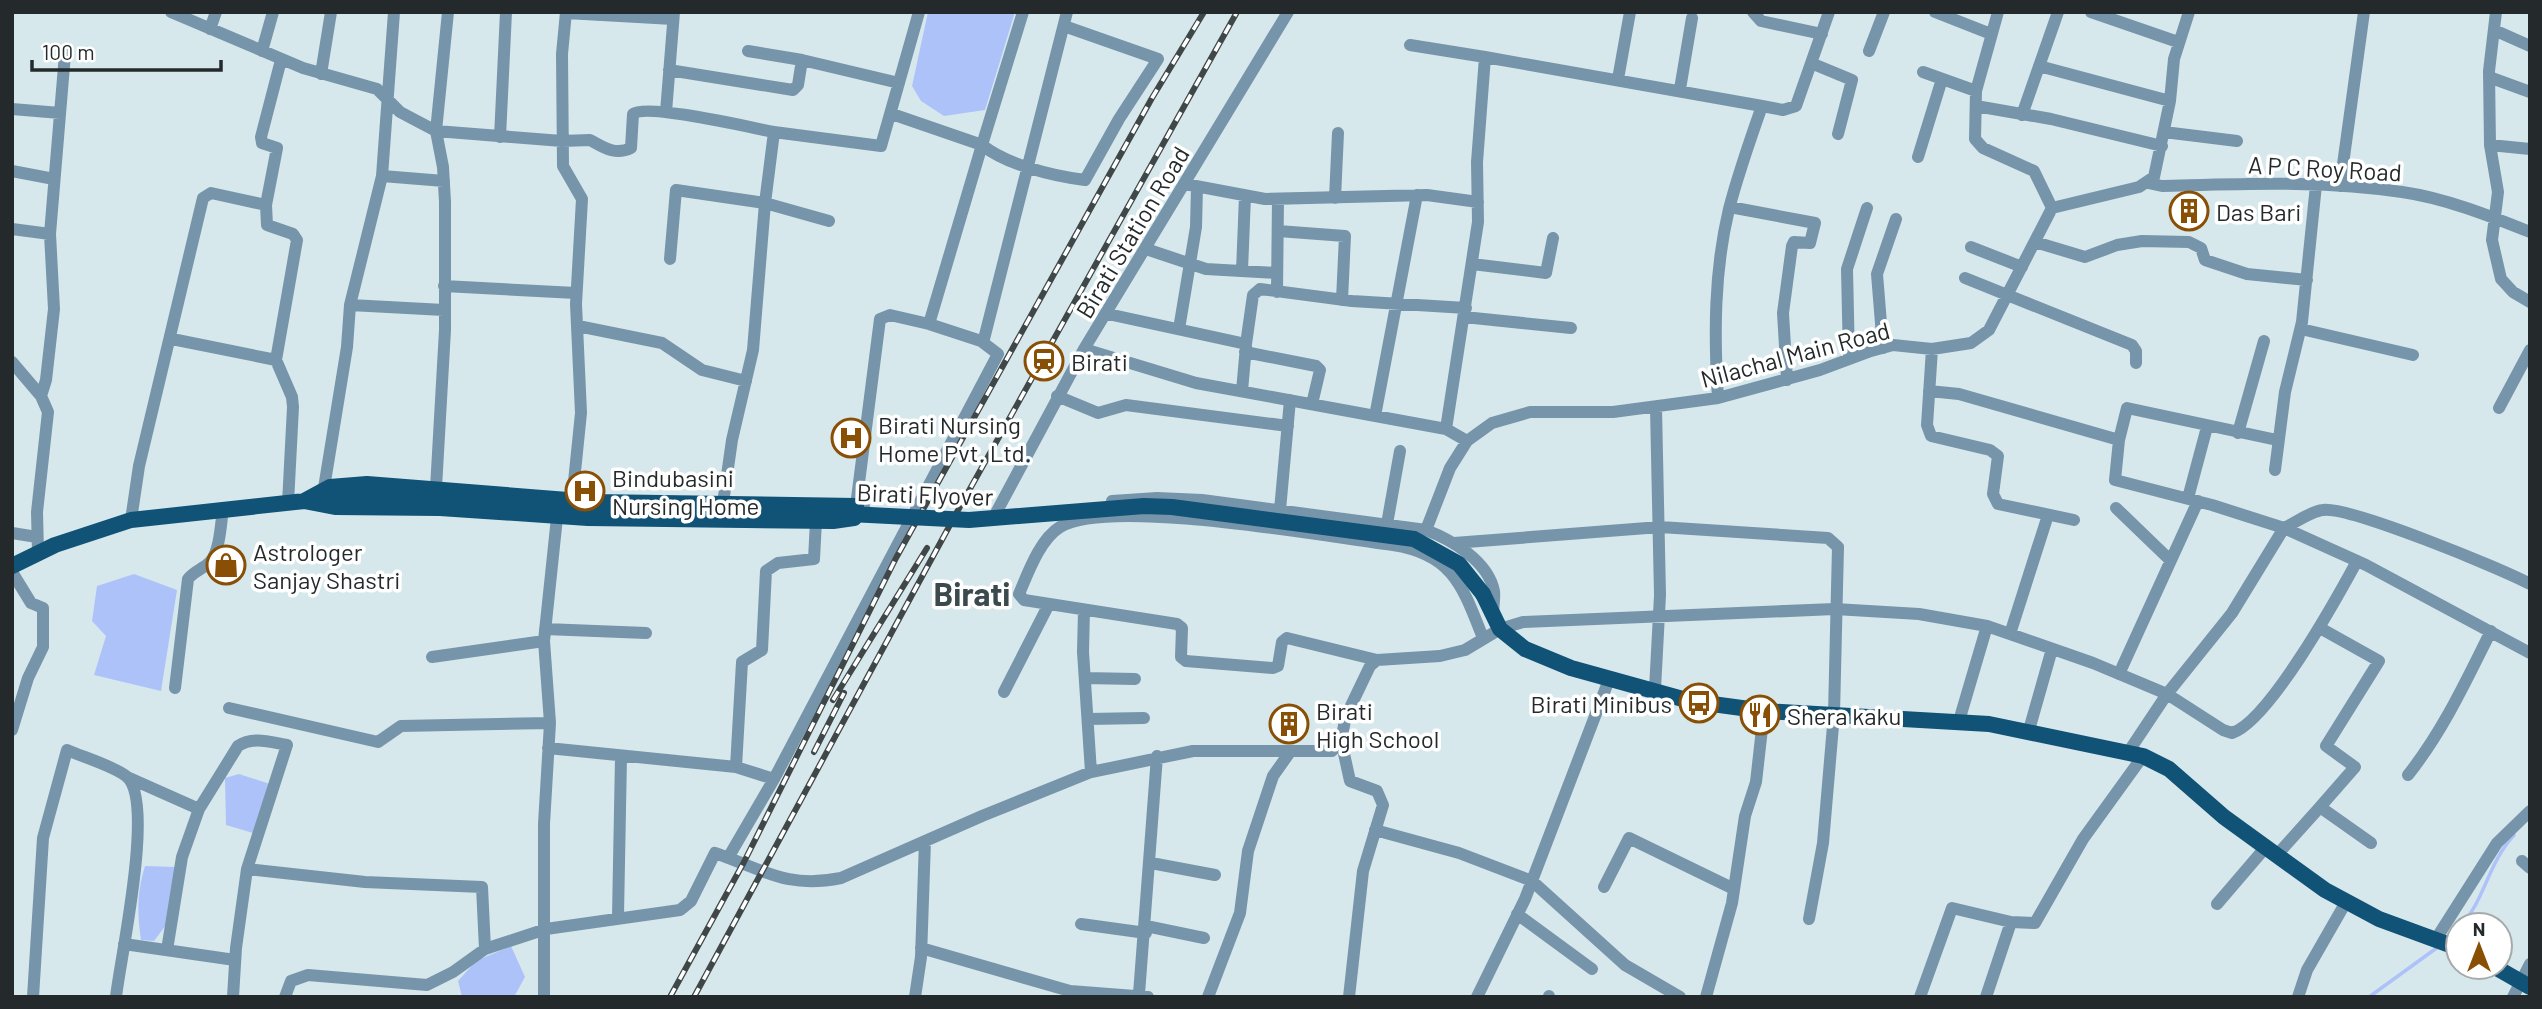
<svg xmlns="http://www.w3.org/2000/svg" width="2542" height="1009" font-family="Barlow,sans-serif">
<rect width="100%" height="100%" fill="#d6e8ec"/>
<path fill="#aec2fa" d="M928,12H1015L985,110L944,116L921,101L912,86Z
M134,574L177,590L161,691L94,675L106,636L92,621L97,586Z
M239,774L273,785L253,833L226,825L225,778Z
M145,866L176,867L166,925L154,941L141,940C137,913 137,892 145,866Z
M511,946L525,977L514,997H462L458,981L476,961Z"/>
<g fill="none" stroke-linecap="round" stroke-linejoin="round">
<path stroke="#aec2fa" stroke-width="3.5" d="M2461,925C2484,902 2488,863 2514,835
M2446,939L2458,927
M2369,997L2438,947"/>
<path stroke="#7795aa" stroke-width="12" d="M171,12L303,68L377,89L400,112L436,131L562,141L590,140C603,147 615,156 631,148L633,114C646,103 752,128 774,132
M566,12L562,54L563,166L582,199L576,304L581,413L572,501
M1023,12L982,145C1007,165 1053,176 1085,180L1119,119L1158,59L1064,26
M1753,12L1761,21L1822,34
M1935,12L1991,34
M1998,12L1976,91L1975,139L1983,148L2034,171L2052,208
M2091,12L2178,42
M2496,12L2489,71L2490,145L2498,192L2492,240L2501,279L2513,292L2530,302
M566,13L673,19
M210,29L216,12
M2494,30L2530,46
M1410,45L1485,57
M262,51L273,12
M748,51L802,60
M1869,51L1884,12
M1811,63L1852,80L1838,134
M2039,66L2170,101
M669,70L793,90L798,85L802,60L899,83
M1923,72L1976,91
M321,74L331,12
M2489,77L2530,92
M1618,79L1630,12
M1680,89L1692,18
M1762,106L1783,110L1796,106L1829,12
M1976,106L2051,119L2162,146
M12,109L60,113
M666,112L674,12
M2022,115L2058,12
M2164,132L2237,141
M500,137L506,12
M2490,145L2530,149
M1918,157L1942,79
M12,171L54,179
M382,176L444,181
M2148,183L2162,186C2242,184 2323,180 2402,192C2445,198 2490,216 2530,232
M1185,184L1265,199L1427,195L1478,202
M2340,186L2364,12
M1335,198L1338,133
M1730,207L1815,223L1810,243L1794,242L1792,246L1783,313L1787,380
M12,229L50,234
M1278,231L1345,236L1342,300
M2035,242L2085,257L2117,245L2142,241L2189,242L2201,248L2205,260L2247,274L2307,280
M1971,247L2022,267
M1146,249L1206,269L1277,273
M670,259L676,190L765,203L829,221
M1472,264L1546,273L1553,238
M1242,271L1245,196
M1965,278L2132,345L2136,351V363
M444,286L576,293
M1277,292L1278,199
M350,305L444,310
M1108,314L1246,344L1253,295L1260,289L1352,301L1466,308
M1464,317L1571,328
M929,324L981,341L984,339L1067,12
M578,326L662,343L702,370L746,381
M1179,329L1196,227L1197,187
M2301,329L2413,355
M172,339L276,360L297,240L293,234L267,225L266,205
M1883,348L1877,274L1896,219
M1084,349L1196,383L1446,429L1467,441
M1932,349L1927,425L1931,436L1990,450L1998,456L1993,494L1998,504L2074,520
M1245,352L1316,366L1320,370L1312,404
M1849,359L1847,269L1867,208
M276,360L292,397L293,407L288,503
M12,362L41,396L48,412L37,512L38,553
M1242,391L1246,346
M1929,391L1959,394L2119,440L2115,480L2212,505L2284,528L2232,613L2167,694L2223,730L2232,733C2269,721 2337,598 2357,561
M41,396L46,380L54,309L50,234L65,54
M1057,396L1098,413L1126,405L1288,426
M2499,408L2530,350
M1375,416L1417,195
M1446,429L1478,222L1477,162L1485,57L1762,106C1750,140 1738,174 1729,209C1714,271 1714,336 1718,398
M2238,433L2264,341
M2119,440L2127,408L2277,440
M2275,470L2285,392L2302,322L2316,185
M324,488L347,347L350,305L382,176L394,12
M436,488L445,330V202L443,167L436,131L448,12
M2188,498L2207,427
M1112,501L1157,498L1202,500L1426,530C1452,540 1488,561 1494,591C1495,598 1493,607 1493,614
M723,503L732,440L753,350L765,203L774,132L881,146L919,12
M864,507L856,506L880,319L890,315L929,324L982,145L892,114
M2116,508L2170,560
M1280,510L1290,400
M996,513L1084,349L1288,12
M131,520L139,466L203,198L211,193L266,205L277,148L262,143L261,137L281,60
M1387,524L1400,451
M2284,528L2366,565L2530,653
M2284,528C2295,523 2311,511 2323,510C2349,506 2500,568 2530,584
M1426,530L1450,468L1467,441L1492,423L1530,412H1613L1718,398L1820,370L1871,351L1893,345L1932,349L1971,343L1989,330L2052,208L2139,187L2154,177L2170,101L2174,59L2189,12
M12,533L37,537
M1454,543L1660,527L1828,538L1838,547L1834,714L1823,843L1809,919
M12,572L31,603L43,608V647L28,678L12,730
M1084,610L1083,652L1091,772
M2320,628L2379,661L2326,746L2355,767L2320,807L2371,843
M545,629L646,633
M2010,634L2048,515
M432,657L544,641
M1377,660L1287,638L1282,642L1278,666L1273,668L1186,661L1181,657L1182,628L1177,624L1024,600L1019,594C1028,573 1040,539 1060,527C1110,497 1328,537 1393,545C1453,554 1463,587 1483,638
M2119,674L2198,501
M1085,678L1135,679
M175,688L188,579C194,571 203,569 210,562C220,551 221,523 223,508
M1655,689L1660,595L1656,408
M1004,692L1049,604
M229,708L378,742L401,726L550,723
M1088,719L1144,718
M1959,721L1987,626
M2029,730L2052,649
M1341,740L1350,781L1377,791L1383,805L1363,871L1349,997
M548,748L736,767L774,779
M736,767L742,662L762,650L766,571L778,563L814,559L816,521
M2408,775C2443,731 2466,681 2491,631
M127,777L199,809L182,857L167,950
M199,809L238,746C253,736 270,742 287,745L247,869L236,948L233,997
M1375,830L1459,853L1532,881L1625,965L1680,997
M2276,856L2320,807
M728,858L774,779L998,354L981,341
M2522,861L2530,868
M1151,863L1215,875
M247,869L365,882L482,887L485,949
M1604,887L1629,838L1734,889
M2217,904L2265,848
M1517,914L1592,969
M618,916L621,757
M1081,924L1146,933
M1146,926L1204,938
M2436,939L2497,843L2530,811
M124,944L235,960
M921,948L1070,991L1148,997
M1139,994L1157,756
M33,997L43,838L67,750C83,757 113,766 126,776C156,799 120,959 116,997
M285,997L291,981L308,975L427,985L453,972L485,949L546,929L680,910L691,901L715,853C764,870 787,889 841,878L982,816L1091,772L1193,751H1332L1341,740L1346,716L1370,666L1377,660L1440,656L1465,650L1500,629L1523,622L1835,609L1919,614L1987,626L2093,663L2167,694L2129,751
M544,997V824L550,723L544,641L558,508
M915,997L921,957L925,841
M1208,997L1240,913L1248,851L1273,776L1290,752
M1477,997L1525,899L1610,677
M1549,997V996
M1706,997L1732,903L1745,816L1756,782L1764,711
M1920,997L1952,908L2011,922L2035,923L2083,839L2143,756
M1986,997L2011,922
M2298,997L2307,970L2346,902
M2513,997L2530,964"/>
<path stroke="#115277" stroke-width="16" d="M367,484L593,502L856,506L854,518L833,521L588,518L440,508L335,507L304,501L330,487Z
M12,566L55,545L131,520L314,500
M1483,594L1500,629L1525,649L1571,668L1690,701L1764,711L1989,724L2143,756L2169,769L2224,817L2325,890L2379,919L2458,948
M2495,967L2530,987"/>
<defs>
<path id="rail" d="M833,700L927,548
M814,752L844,693
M670,997L744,862L896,558L1152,98L1204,12
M694,997L957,512L1237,12"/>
</defs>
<use href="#rail" stroke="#3f4748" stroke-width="6"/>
<use href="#rail" stroke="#fff" stroke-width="3.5" stroke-dasharray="10" stroke-linecap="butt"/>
<path stroke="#115277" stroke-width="16" d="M323,499L401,496L594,509L790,511L969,520L1144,506L1172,507L1414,539L1459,564L1483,594"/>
</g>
<defs>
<symbol id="building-ring" viewBox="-11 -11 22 22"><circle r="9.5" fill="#fff" stroke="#884f05" stroke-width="1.5"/><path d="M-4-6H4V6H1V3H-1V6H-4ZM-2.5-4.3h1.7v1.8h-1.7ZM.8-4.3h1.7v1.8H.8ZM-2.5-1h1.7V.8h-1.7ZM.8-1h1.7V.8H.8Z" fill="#884f05"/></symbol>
<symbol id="station-ring" viewBox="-11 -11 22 22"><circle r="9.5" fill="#fff" stroke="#884f05" stroke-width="1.5"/><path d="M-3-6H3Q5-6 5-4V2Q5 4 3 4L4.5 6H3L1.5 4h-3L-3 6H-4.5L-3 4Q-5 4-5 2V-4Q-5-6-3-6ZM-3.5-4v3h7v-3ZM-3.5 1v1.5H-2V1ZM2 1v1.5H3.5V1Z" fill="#884f05"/></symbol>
<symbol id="hospital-ring" viewBox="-11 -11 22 22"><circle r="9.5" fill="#fff" stroke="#884f05" stroke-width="1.5"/><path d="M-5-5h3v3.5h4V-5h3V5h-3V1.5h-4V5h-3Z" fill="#884f05"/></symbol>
<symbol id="shop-ring" viewBox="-11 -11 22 22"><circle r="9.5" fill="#fff" stroke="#884f05" stroke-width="1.5"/><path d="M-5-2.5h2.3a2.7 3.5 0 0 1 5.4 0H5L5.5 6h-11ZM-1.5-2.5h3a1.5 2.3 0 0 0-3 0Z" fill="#884f05"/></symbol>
<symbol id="bus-ring" viewBox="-11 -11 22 22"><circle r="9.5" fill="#fff" stroke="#884f05" stroke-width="1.5"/><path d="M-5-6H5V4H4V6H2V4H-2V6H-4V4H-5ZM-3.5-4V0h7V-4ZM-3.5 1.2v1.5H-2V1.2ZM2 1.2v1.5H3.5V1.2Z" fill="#884f05"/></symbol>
<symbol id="restaurant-ring" viewBox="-11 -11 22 22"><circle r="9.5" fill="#fff" stroke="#884f05" stroke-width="1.5"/><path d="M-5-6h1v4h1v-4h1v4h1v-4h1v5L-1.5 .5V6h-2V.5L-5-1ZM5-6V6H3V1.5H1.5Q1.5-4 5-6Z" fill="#884f05"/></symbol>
</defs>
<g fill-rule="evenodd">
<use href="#building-ring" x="2167" y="189" width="44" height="44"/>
<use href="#station-ring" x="1022" y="339" width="44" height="44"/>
<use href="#hospital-ring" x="829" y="416" width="44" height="44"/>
<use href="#hospital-ring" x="563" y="469" width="44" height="44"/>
<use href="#shop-ring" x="204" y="543" width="44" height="44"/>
<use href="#bus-ring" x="1677" y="681" width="44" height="44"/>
<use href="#restaurant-ring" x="1738" y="693" width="44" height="44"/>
<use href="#building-ring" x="1267" y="702" width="44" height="44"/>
</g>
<g text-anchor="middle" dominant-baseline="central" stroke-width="7" stroke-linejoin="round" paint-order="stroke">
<g font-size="24" fill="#242a2b" stroke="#fff">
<text transform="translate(2325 168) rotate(3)">A P C Roy Road</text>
<text transform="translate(1132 232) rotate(-59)">Birati Station Road</text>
<text transform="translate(1795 354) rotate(-15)">Nilachal Main Road</text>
<text transform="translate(925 494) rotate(2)">Birati Flyover</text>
</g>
<g font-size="24" fill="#242a2b" stroke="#fff" text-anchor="start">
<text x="2216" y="211">Das Bari</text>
<text x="1071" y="361">Birati</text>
<text x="878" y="424">Birati Nursing<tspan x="878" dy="28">Home Pvt. Ltd.</tspan></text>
<text x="612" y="477">Bindubasini<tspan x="612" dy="28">Nursing Home</tspan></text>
<text x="253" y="551">Astrologer<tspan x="253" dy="28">Sanjay Shastri</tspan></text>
<text x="1672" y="703" text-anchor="end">Birati Minibus</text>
<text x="1316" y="710">Birati<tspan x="1316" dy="28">High School</tspan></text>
<text x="1787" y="715">Shera kaku</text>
</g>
<g font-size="32" font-weight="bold" fill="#3b4a4d" stroke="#fff">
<text x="972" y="593">Birati</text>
</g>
</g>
<rect width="2542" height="1009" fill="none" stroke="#242a2b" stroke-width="28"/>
<g transform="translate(2479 946)"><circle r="33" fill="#ffffff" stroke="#a7aaaa" stroke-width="2"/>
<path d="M0-5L12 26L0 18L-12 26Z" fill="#884f05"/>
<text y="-10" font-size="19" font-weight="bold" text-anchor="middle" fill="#242a2b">N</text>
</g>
<path d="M32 60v10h189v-10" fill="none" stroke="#242a2b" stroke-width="3.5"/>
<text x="42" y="60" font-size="21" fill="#242a2b" stroke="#ffffff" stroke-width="5" paint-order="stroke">100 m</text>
</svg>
